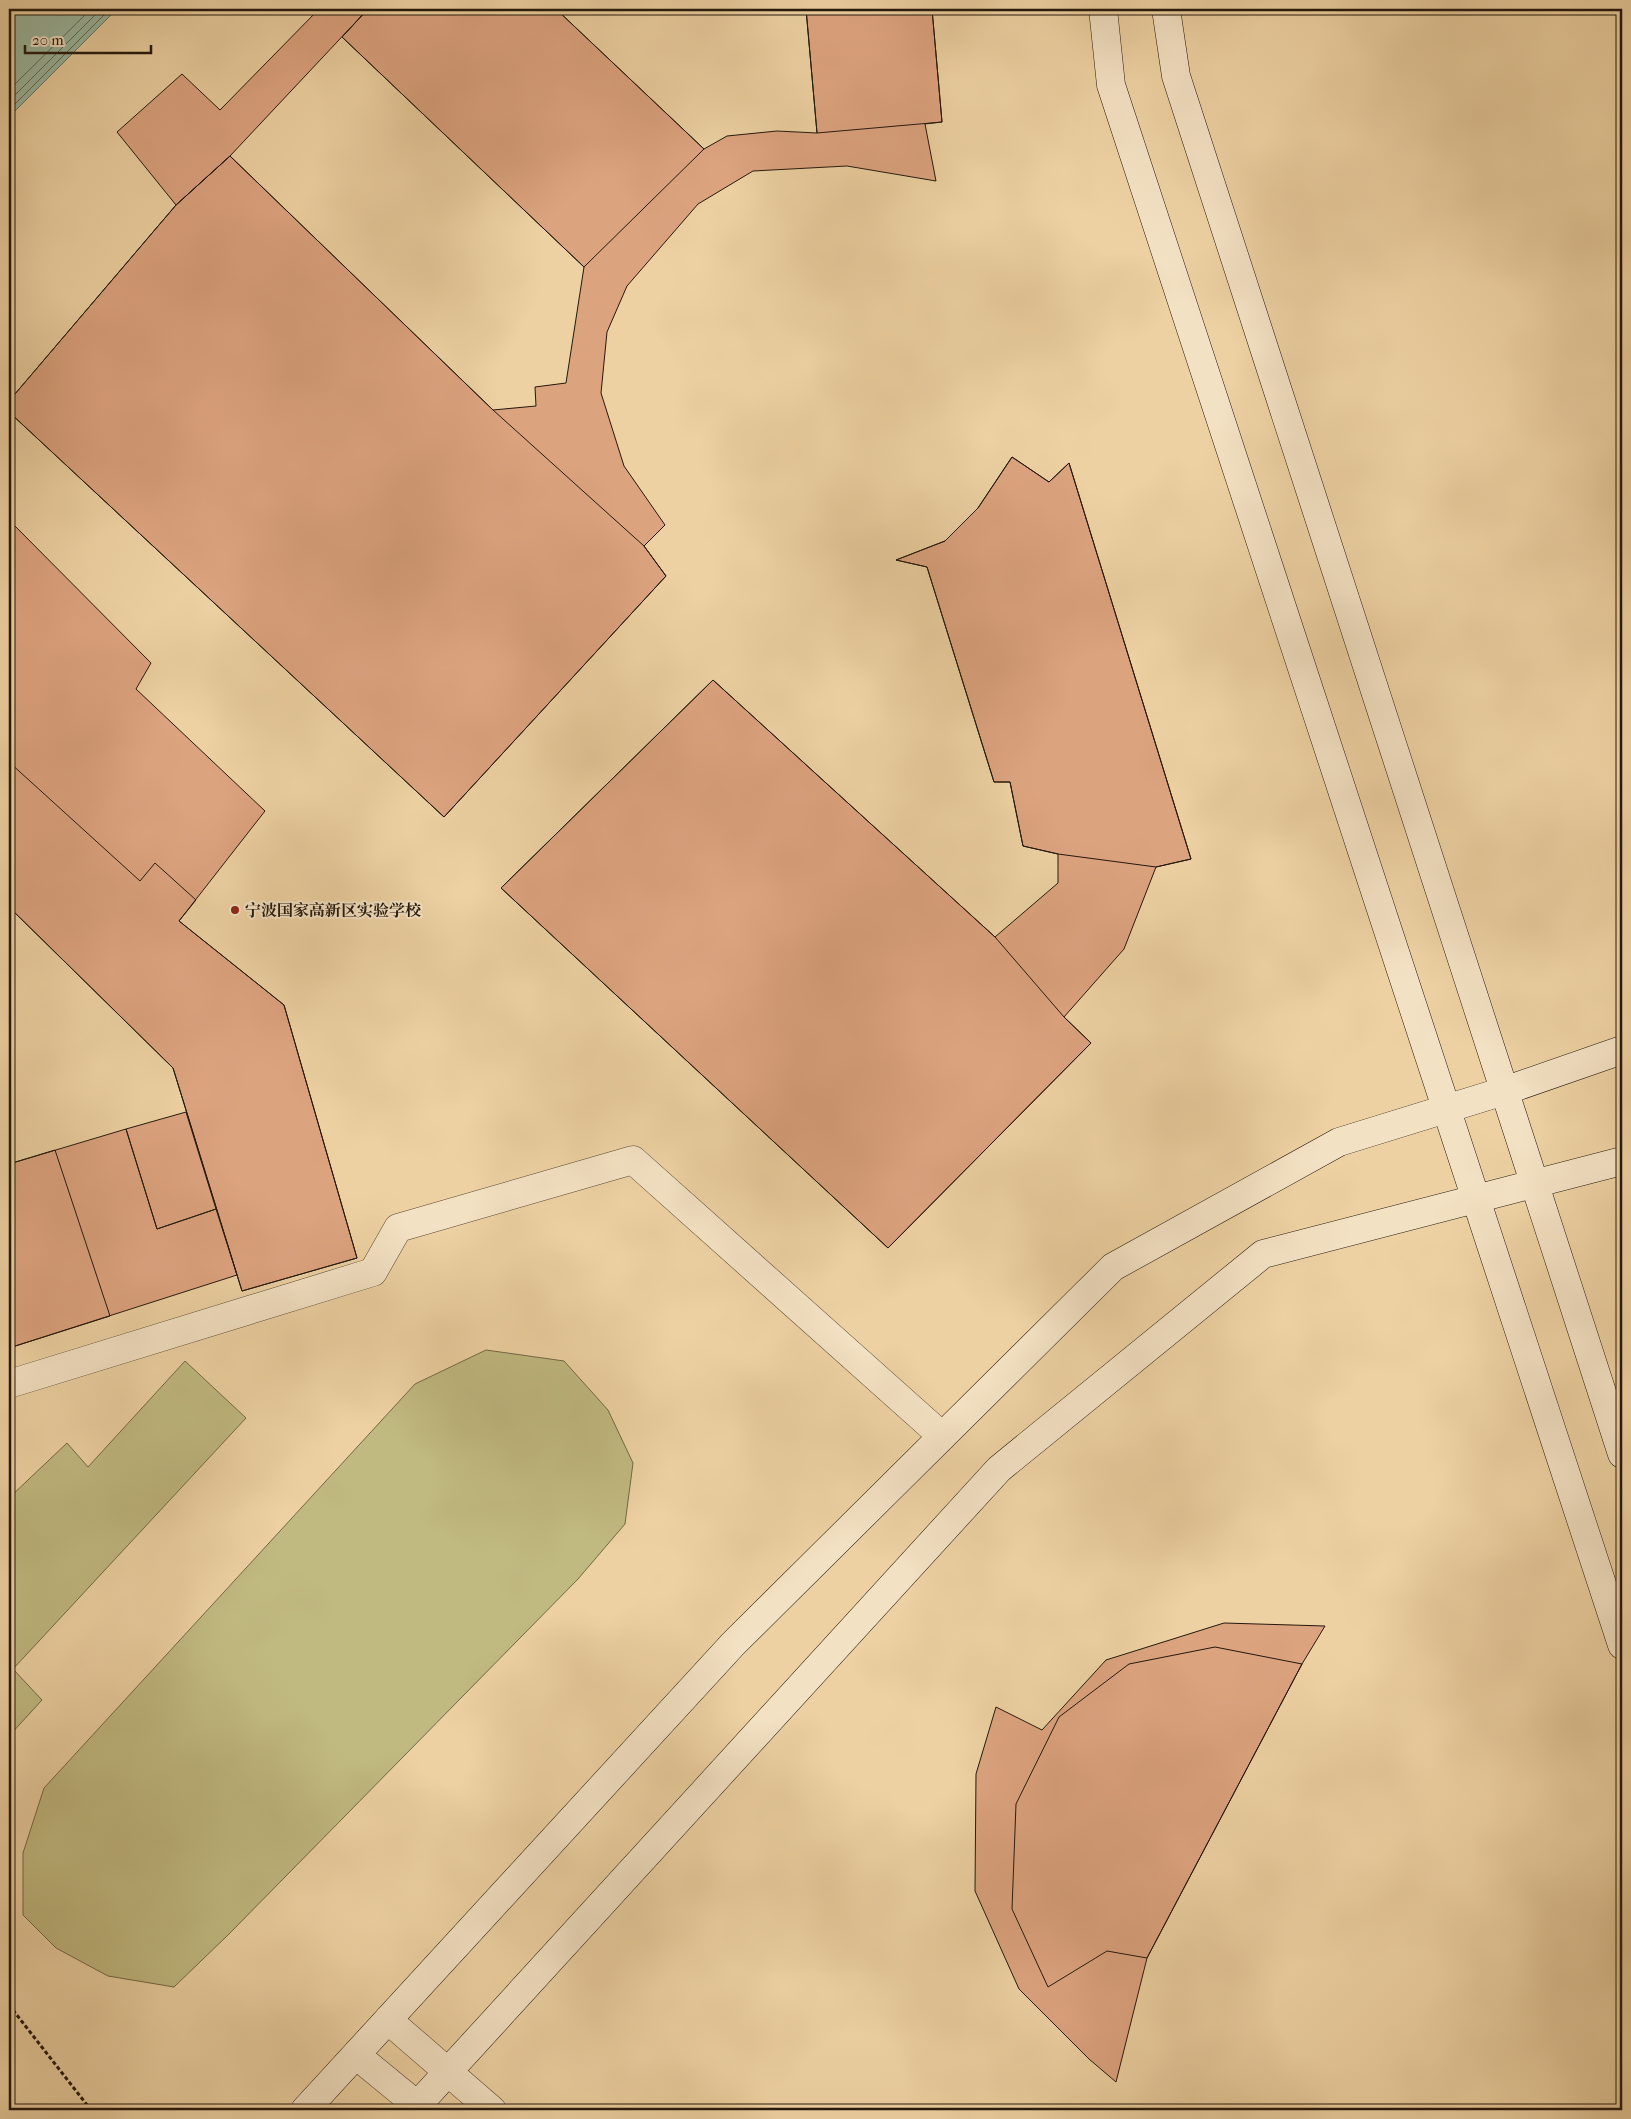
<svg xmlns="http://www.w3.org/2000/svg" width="1631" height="2119" font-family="'IM FELL French Canon','Noto Serif SC',serif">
<rect width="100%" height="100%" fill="#edd1a2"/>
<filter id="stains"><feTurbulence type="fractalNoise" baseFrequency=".004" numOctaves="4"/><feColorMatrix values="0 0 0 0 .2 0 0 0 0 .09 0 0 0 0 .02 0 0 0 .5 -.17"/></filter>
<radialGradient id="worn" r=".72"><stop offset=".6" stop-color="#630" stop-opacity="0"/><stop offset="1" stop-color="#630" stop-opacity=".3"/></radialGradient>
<path fill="#c0b980" stroke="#726846" d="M486,1350L564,1361L608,1410L633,1463L625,1524L578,1579L228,1935L174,1987L108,1976L56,1948L23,1915V1853L44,1788L415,1384Z
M185,1361L246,1418L13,1669L42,1700L9,1736V1498L67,1443L88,1467Z"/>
<path fill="#9ab8a1" stroke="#6b7866" d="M9,9H117L9,117Z"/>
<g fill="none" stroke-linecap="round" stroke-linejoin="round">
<path stroke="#5f6857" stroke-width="1" d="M9,90L91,9
M9,101L101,9
M9,110L110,9"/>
</g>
<path fill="#dca37f" stroke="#24180d" d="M319,9H368L230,156L176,205L117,132L182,74L220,110Z
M368,9H556L704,149L727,136L777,131L817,133L806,9H932L942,122L925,124L936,181L847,166L753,171L698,204L627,286L607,332L601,393L624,466L665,525L644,546L666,576L444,817L9,412V401L176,205L230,156L493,410L536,406L535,387L566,383L584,267L342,37Z
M368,9H556L704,149L584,267L342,37Z
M806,9H932L942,122L817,133Z
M230,156L493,410L644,546L666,576L444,817L9,412V401L176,205Z
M1012,457L1049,482L1069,463L1191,859L1156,867L1124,949L1064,1017L1091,1043L888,1248L501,888L713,680L995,937L1058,883V854L1023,846L1010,782H994L927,567L896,560L945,541L978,508Z
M1012,457L1049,482L1069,463L1191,859L1156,867L1058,854L1023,846L1010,782H994L927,567L896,560L945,541L978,508Z
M9,520L151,663L136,689L265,811L179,921L284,1005L357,1258L242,1291L173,1068L9,907Z
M713,680L995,937L1064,1017L1091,1043L888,1248L501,888Z
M9,762L140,881L155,863L196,900L179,921L284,1005L357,1258L242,1291L173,1068L9,907Z
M186,1112L216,1209L157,1229L126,1129Z
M126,1129L157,1229L216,1209L237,1275L9,1348V1164Z
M55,1150L110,1316L9,1348V1164Z
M1224,1623L1325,1626L1302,1664L1147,1958L1116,2082L1089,2059L1019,1989L975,1891L976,1774L996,1707L1042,1730L1106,1660Z
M1215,1647L1302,1664L1147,1958L1107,1951L1048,1987L1012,1909L1016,1804L1059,1717L1129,1664Z"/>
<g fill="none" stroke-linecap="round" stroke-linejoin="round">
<defs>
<path id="minor" d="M9,1384L373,1272L398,1228L633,1160L942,1436
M388,2020L492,2110
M356,2055L423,2110"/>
<path id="secondary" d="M1103,9L1111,85L1622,1645
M1166,9L1176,76L1622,1454
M305,2110L733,1644L1113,1267L1339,1142L1504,1091L1622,1050
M413,2110L999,1469L1263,1254L1622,1161"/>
</defs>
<use href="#minor" stroke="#564632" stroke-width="29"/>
<use href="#secondary" stroke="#24180d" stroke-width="29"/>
<path stroke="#24180d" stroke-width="3" stroke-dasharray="4 2.5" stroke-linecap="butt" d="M9,2005L91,2110"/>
<use href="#minor" stroke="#f3e1c3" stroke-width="28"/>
<use href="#secondary" stroke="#f3e1c3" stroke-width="28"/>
</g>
<circle fill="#8f2418" stroke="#f3e1c3" stroke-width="2" cx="235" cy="910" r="5"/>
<g text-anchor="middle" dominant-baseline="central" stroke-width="4" stroke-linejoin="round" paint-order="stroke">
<g font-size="16" font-weight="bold" fill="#24180d" stroke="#f3e1c3" text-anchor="start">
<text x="245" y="910">宁波国家高新区实验学校</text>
</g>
</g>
<rect width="1631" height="2119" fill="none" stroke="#edd1a2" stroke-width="30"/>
<rect x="10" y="10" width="1611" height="2099" fill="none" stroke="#24180d" stroke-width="2.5"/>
<rect x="15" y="15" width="1601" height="2089" fill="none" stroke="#24180d"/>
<path d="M25 45v8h126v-8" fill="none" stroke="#24180d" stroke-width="2.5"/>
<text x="32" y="45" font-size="15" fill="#24180d" stroke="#f3e1c3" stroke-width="4" paint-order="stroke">20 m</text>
<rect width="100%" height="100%" filter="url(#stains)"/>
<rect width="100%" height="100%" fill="url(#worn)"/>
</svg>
